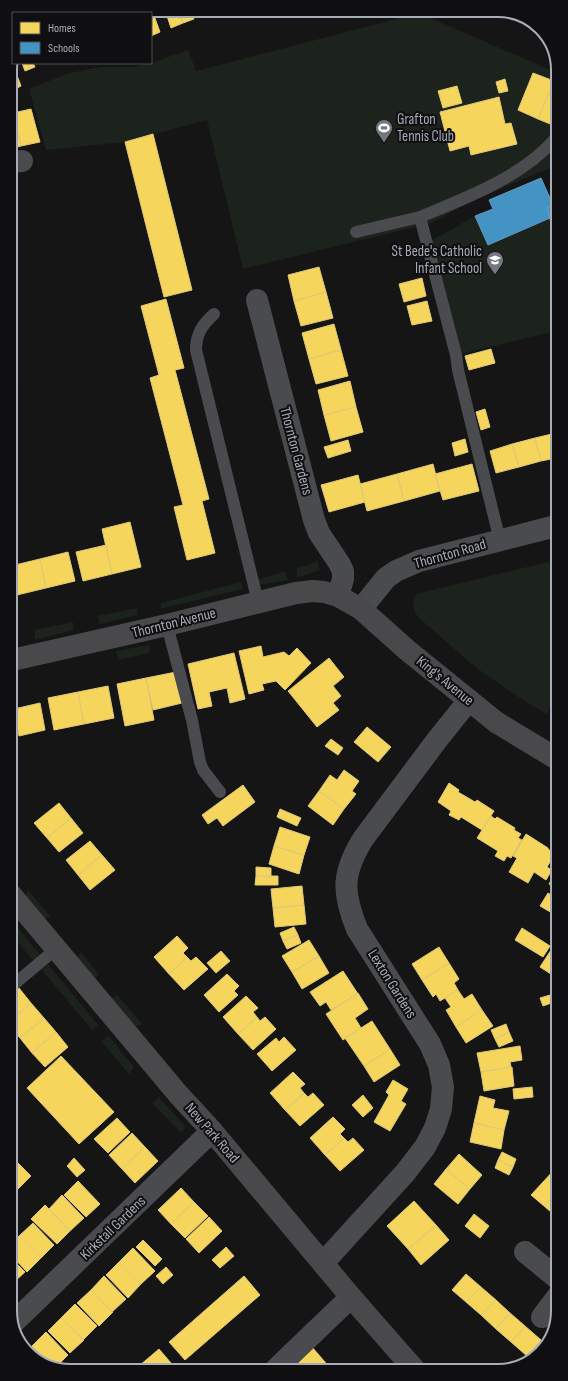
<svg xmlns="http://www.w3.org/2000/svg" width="568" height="1381" font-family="'Sofia Sans Condensed',sans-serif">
<rect width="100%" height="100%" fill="#151515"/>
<path fill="#1c221c" d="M419,13L555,72V166L473,200L431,223L243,269L207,120L125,142L46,150L29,89L69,73L101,67H132L151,63L188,50L196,71Z
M475,216L488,245L550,218L555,238L556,307L552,309L556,325V331L456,355L427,243Z
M317,560L320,570L297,578V568L311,564Z
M556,560V697L547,714L526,702L482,672L467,660L419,618C412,610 412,604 416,595L420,593Z
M285,571L288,580L258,585V580Z
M241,582L243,589L160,609L161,603Z
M137,608L138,615L100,624L98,616Z
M73,622L74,630L35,640V630Z
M149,645L150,653L119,660L116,651Z
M28,890L50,916L45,920L25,895Z
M12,920L41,956L35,963L12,935Z
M81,952L99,975L95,978L77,958Z
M48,964L98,1025L92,1030L42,970Z
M117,995L142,1024L135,1027L112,999Z
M108,1035L134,1067L129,1074L102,1042Z
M159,1097L186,1127L181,1133L152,1103Z"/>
<path fill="#f6d55c" stroke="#dec977" d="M77,10H83L84,13H69Z
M83,10H102L103,13H84Z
M102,10H121L122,13H103Z
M121,10H139L141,13H122Z
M139,10H152L160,32L151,36V13H141Z
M165,10H178L183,23L171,28Z
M178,10H190L194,19L183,23Z
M202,10H215L204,14Z
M12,62L21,86L11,91L10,67Z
M22,63H27L30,69L25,71Z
M27,63H33L35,67L30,69Z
M533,73L554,81L538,119L518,110Z
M505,79L508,91L499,93L496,82Z
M554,81L555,82V126L538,119Z
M457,86L462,103L443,108L438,91Z
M499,97L505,124L511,123L517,144L471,155L469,146L450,151L440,112Z
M31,109L40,142L21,146L13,113Z
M13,113L21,146L10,149V114Z
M153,134L192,290L164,297L125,142Z
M319,267L326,292L294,301L288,275Z
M422,278L426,296L404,302L399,284Z
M326,292L333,318L301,326L294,301Z
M166,299L184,368L175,370L209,499L202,501L215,553L187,560L174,507L183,505L150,378L159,375L141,306Z
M427,301L432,321L412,325L407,306Z
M334,324L341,350L309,359L302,333Z
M491,349L495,363L469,370L465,356Z
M341,350L348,376L316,384L309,359Z
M350,381L356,407L324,415L318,390Z
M356,407L363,432L331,441L324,415Z
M485,409L490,427L481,430L476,412Z
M556,433V458L541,461L535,438Z
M535,438L541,461L519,467L512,444Z
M465,439L468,452L455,456L452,443Z
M348,440L351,451L328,458L324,447Z
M512,444L519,467L496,473L490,451Z
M433,464L440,491L404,501L397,474Z
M472,464L479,491L443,500L435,474Z
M397,474L404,501L367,511L360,484Z
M358,475L365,502L329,512L321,485Z
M130,522L141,567L112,574L102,529Z
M106,545L112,574L83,581L76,552Z
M68,552L75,581L46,588L40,559Z
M40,559L46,588L17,595L11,566Z
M261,646L263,657L284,652L289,656L297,648L311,663L285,690L276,681L262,684L264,690L249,694L239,651Z
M234,653L245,699L230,703L227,688L209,692L212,706L198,709L188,664Z
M329,658L344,677L333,686L341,696L333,703L339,710L317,727L288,691Z
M176,672L182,703L153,710L146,678Z
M146,678L154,720L125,726L117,684Z
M108,686L114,718L84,724L78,692Z
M78,692L84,724L54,730L48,698Z
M40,703L45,730L19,736L14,709Z
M367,727L391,747L378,762L354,742Z
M331,739L343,748L338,755L325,746Z
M344,770L359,781L352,791L356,794L344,809L319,791L330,775L337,780Z
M449,783L459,790L458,792L475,802L477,800L494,811L482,830L461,817L459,820L449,815L451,811L438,802Z
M243,785L255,802L223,826L217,818L208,824L202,815Z
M319,791L344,809L333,825L308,806Z
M59,803L71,818L47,838L34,823Z
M280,809L301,818L297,826L277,817Z
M491,816L495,819L497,817L515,828L514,830L521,834L518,838L522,840L511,858L507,856L504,861L495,856L498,851L477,838Z
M71,818L83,833L59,852L47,838Z
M280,827L310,837L304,855L274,846Z
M526,834L548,848V849L555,854L547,867L552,870L546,880L534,872L528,883L509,872L517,858L513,856Z
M90,841L102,855L78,875L66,860Z
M274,846L304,855L299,874L269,864Z
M102,855L115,870L90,890L78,875Z
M256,867L271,868V877L256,876Z
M557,870V888L549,884Z
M256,876H278V885H255Z
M302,886L304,905L273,908L271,889Z
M548,893L556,898L557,895V916L540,906Z
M304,905L306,924L275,927L273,908Z
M294,927L298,935L283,941L280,933Z
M522,928L550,946L543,957L515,940Z
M298,935L301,943L287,949L283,941Z
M177,936L188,948L183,953L187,957L169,974L154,957Z
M309,940L319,956L292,972L282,956Z
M439,947L449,963L422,980L412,964Z
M553,947L557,950V978L540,967Z
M221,951L230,961L216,973L207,963Z
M319,956L329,973L302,989L292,972Z
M187,957L191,961L196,957L208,969L184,990L169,974Z
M449,963L459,979L454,983L458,990L440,1001L436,994L433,997L422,980Z
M343,971L358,994L331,1010L326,1002L320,1006L310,992Z
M227,974L239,986L234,991L238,995L219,1012L204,995Z
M19,988L31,1003L12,1019V994Z
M458,990L464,999L472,994L482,1010L456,1027L446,1010L451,1007L445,998Z
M358,993L368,1009L355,1018L361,1028L343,1040L326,1014Z
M557,993V1001L543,1006L540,998Z
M246,996L258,1008L253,1012L257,1017L238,1034L223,1017Z
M31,1003L44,1018L20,1038L12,1029V1019Z
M482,1010L493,1026L466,1043L456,1027Z
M257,1017L260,1021L265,1017L276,1029L253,1050L238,1034Z
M44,1018L56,1032L32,1053L20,1038Z
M372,1021L390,1049L364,1066L345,1038Z
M506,1024L509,1032L495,1039L491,1030Z
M56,1032L68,1047L45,1067L32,1053Z
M509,1032L513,1041L499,1047L495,1039Z
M284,1037L296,1050L272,1071L257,1054L276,1038L279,1042Z
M520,1046L522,1060L510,1062L511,1067L481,1072L477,1053Z
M390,1049L400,1065L374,1082L364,1066Z
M61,1056L114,1112L79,1144L27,1088Z
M512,1067L514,1086L484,1091L481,1072Z
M293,1072L305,1084L300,1088L304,1093L285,1110L270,1093Z
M393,1080L408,1089L401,1101L406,1104L390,1131L374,1122L389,1095L386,1092Z
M532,1087L533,1097L514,1099L513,1089Z
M304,1093L308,1097L313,1093L324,1105L300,1126L285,1110Z
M363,1095L373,1108L363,1117L352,1105Z
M480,1096L495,1100L493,1108L509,1111L504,1130L474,1123Z
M333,1117L345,1129L340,1134L344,1138L325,1155L310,1138Z
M117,1118L130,1132L108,1153L94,1139Z
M474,1123L504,1130L501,1149L470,1142Z
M132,1133L145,1147L122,1169L109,1155Z
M344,1138L348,1142L353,1138L364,1150L340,1171L325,1155Z
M145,1147L158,1161L135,1183L122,1169Z
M502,1152L516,1159L513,1167L498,1160Z
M459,1154L482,1175L470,1189L446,1169Z
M13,1158L31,1176L13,1194Z
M74,1158L85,1170L77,1177L67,1166Z
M498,1160L513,1167L509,1175L495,1168Z
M446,1169L470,1189L458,1204L434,1184Z
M555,1169L558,1171V1192L544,1206L531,1195Z
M78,1181L100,1204L86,1217L64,1195Z
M181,1188L194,1202L171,1224L158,1210Z
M558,1192V1218L544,1206Z
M62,1195L84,1218L70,1231L49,1209Z
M414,1201L436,1225L408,1249L387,1226Z
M194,1202L208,1216L185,1238L171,1224Z
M45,1205L70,1231L57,1244L31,1219Z
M474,1214L489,1226L480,1238L465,1226Z
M209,1217L222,1231L199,1253L186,1239Z
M33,1223L54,1245L41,1258L19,1236Z
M436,1225L449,1240L421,1265L408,1249Z
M19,1236L41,1258L27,1272L13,1257V1242Z
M143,1240L162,1259L155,1266L136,1247Z
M226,1247L234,1256L220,1268L212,1260Z
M133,1248L155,1271L141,1284L119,1262Z
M13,1260L25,1272L13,1283Z
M119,1262L141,1284L128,1298L106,1275Z
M166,1267L173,1275L163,1284L156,1276Z
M466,1274L481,1287L466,1302L452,1290Z
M104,1276L126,1299L112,1312L91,1290Z
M244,1276L260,1295L185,1360L169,1342Z
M481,1287L496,1300L481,1315L466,1302Z
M91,1290L113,1312L99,1326L77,1303Z
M496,1300L510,1313L496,1329L481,1315Z
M75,1304L97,1326L83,1340L61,1318Z
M510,1313L525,1326L511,1342L496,1329Z
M61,1318L84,1340L70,1353L48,1331Z
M525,1326L541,1340L527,1356L511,1342Z
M46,1332L68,1355L56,1367L51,1365L32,1346Z
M541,1340L546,1345V1347L530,1359L527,1356Z
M32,1346L51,1365L33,1358L28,1350Z
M312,1347L331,1369H295L291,1365Z
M159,1349L177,1370H143L139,1366Z"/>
<path fill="#4393c3" stroke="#619abf" d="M541,178L554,207L547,208L550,218L488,245L475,216L493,209L489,200Z
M555,206V238L547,208Z"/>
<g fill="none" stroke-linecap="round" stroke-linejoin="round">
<path stroke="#4a4b4e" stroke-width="12" d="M356,232L420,217
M214,314C202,325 196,334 196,350L258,602
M500,541L458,370L456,355L420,217C466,198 522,177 555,139
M167,625L192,720L200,762L203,770L220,792
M12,986L56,949"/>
<path stroke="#4a4b4e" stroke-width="22" d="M10,162L22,161
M257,300L314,520L319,533L339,563L343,571V579L338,596
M361,609L386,578L396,571L419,561L556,526
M525,1252L558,1279
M323,1263L405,1173L425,1147L435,1128L441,1109L443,1087L439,1065L430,1044L357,929C342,892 342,873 363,839L437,740L469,700
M542,1317L558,1296
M13,1323L212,1131
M276,1369L351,1297"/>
<path stroke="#49494c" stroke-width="22" d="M12,660L167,625L296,593L313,591L324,592L338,596L361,609L407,650L496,722L557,759
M12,896L178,1094L212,1131L351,1297L414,1369"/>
</g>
<defs>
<symbol id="stadium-pin" viewBox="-11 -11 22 30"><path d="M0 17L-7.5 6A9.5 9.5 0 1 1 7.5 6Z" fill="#74777e" stroke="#0f0f11"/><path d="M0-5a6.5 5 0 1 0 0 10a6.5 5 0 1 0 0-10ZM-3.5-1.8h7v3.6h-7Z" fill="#fff"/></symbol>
<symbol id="school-pin" viewBox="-11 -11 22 30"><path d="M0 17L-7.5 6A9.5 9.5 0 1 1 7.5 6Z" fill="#74777e" stroke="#0f0f11"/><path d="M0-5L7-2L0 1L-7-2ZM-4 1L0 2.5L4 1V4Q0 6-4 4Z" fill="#fff"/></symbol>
</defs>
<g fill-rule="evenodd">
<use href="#stadium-pin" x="374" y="118" width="20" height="27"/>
<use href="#school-pin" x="485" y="250" width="20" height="27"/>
</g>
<g text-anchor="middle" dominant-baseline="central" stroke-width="4" stroke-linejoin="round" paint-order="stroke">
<g font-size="15" fill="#a7acb6" stroke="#0f0f11" text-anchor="start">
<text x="397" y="119">Grafton<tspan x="397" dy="17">Tennis Club</tspan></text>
<text x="482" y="251" text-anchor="end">St Bede's Catholic<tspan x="482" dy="17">Infant School</tspan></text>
</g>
<g font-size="15" fill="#a7acb6" stroke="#0f0f11">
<text transform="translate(296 451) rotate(75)">Thornton Gardens</text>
<text transform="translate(450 554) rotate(-16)">Thornton Road</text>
<text transform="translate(174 623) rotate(-14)">Thornton Avenue</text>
<text transform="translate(445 681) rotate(39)">King's Avenue</text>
<text transform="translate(392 984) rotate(58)">Lexton Gardens</text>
<text transform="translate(212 1133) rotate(49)">New Park Road</text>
<text transform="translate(113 1228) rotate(-44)">Kirkstall Gardens</text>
</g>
</g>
<path d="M0 0H568V1381H0ZM70 17H498A53 53 0 0 1 551 70V1311A53 53 0 0 1 498 1364H70A53 53 0 0 1 17 1311V70A53 53 0 0 1 70 17Z" fill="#0f0f11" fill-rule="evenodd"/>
<path fill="none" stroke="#a7acb6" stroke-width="2" d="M70 17H498A53 53 0 0 1 551 70V1311A53 53 0 0 1 498 1364H70A53 53 0 0 1 17 1311V70A53 53 0 0 1 70 17Z"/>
<rect x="12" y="12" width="140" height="52" fill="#0f0f11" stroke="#4c4e53"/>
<rect x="20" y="22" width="20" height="12" fill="#f6d55c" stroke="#4c4e53"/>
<text x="48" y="32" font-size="12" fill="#a7acb6">Homes</text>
<rect x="20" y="42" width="20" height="12" fill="#4393c3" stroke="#4c4e53"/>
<text x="48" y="52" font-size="12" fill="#a7acb6">Schools</text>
</svg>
